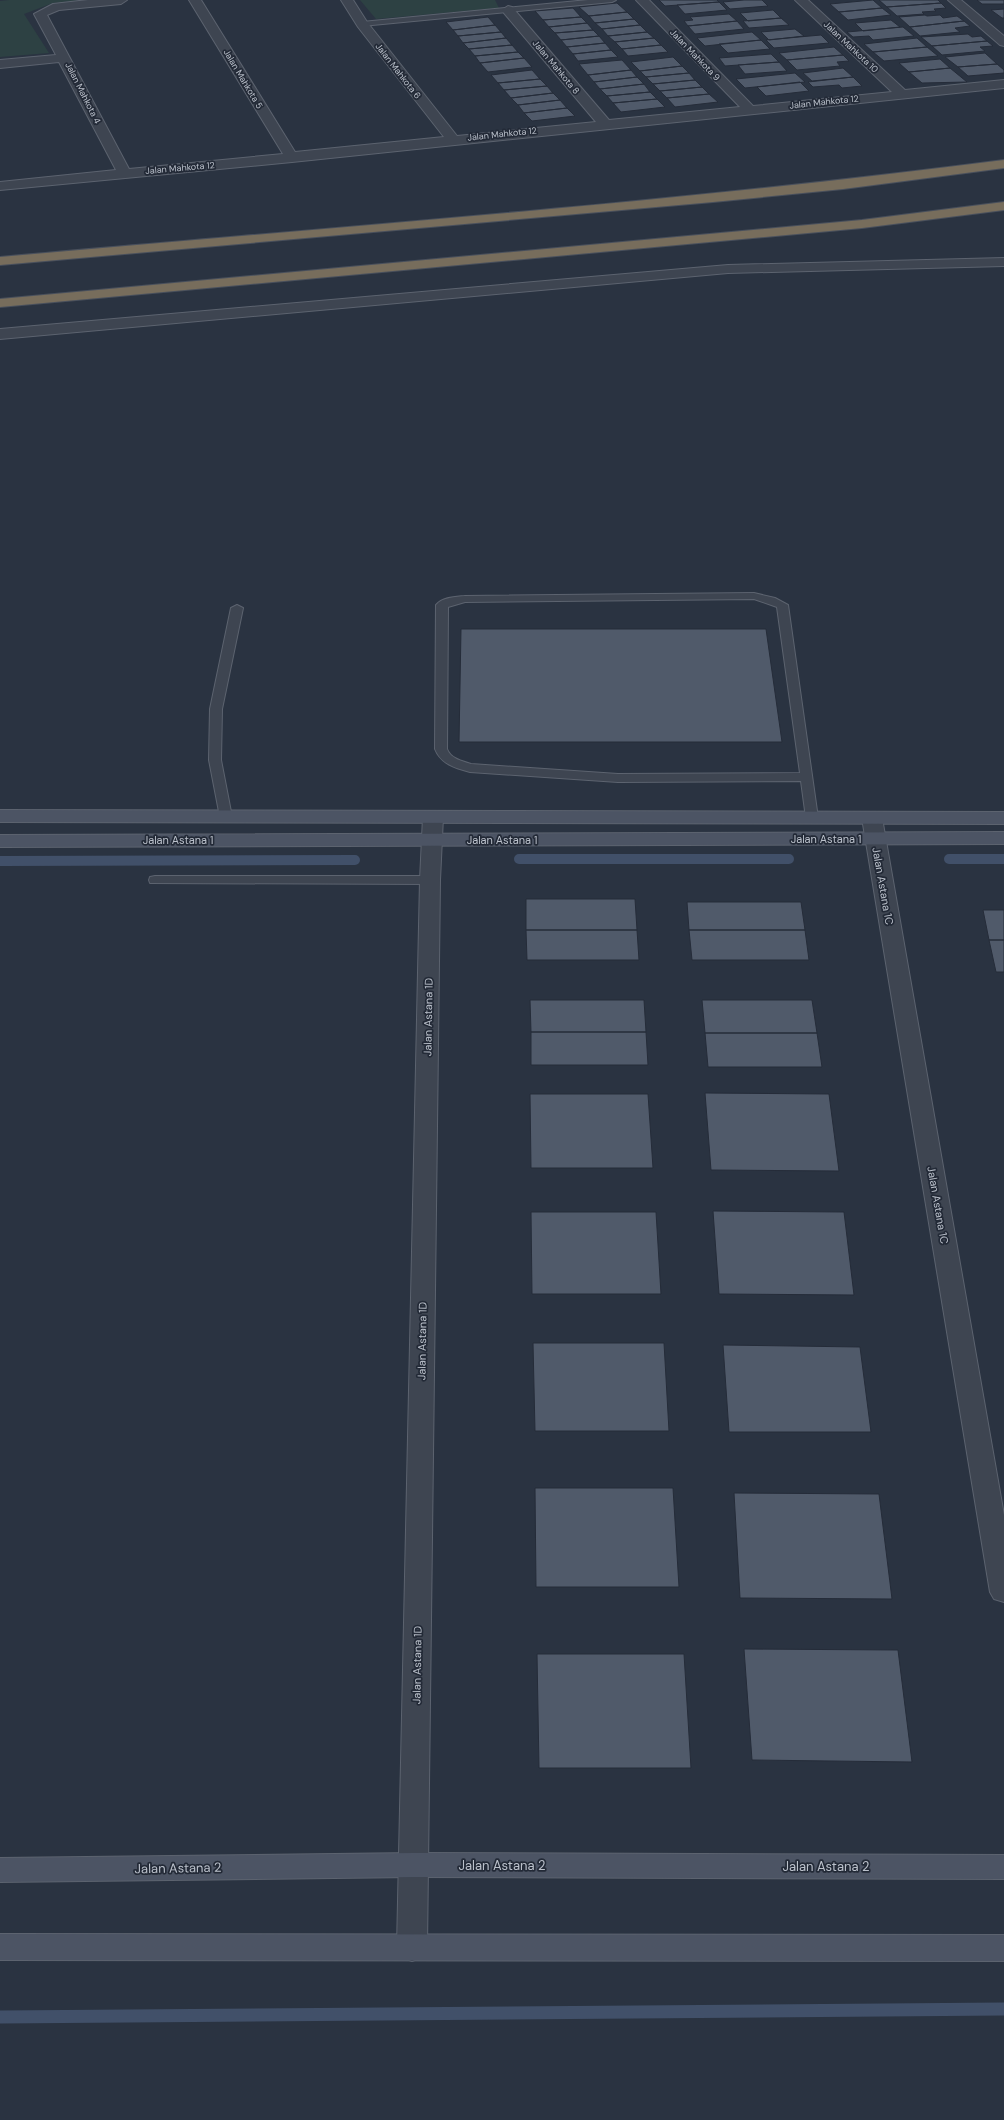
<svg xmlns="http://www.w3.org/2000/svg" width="1004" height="2120" font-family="'DM Sans',sans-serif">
<rect width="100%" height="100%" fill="#2a3341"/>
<path fill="#2d4143" d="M9,0H82L53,3L24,14L49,53L0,57V1Z
M360,0H495L499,8L376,19Z"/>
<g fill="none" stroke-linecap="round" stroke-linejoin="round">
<path stroke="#415069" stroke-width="10" d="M519,859H789
M949,859H1004
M0,861L355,860"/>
<path stroke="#415069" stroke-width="13" d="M0,2017L1004,2009"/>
</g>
<path fill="#505a6a" stroke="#252c39" d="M659,0H717L719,2L665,6Z
M744,0H762L768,6L730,9L723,2Z
M873,0L882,8L839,12L830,4Z
M879,0H938L941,3L887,7Z
M977,0H1004V4H982Z
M719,2L727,10L685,14L677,5Z
M617,3L627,12L589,16L579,7Z
M941,3L946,8L934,9L936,11L922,12L924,14L897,16L887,7Z
M573,8L581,17L543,20L535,11Z
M882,8L891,15L848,20L839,12Z
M1004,9V18H1002L991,10Z
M773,10L781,18L748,21L740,13Z
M627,12L634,19L595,23L589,16Z
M729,14L737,21L688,26L684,21L693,20L690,17Z
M925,15L927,16L940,15L943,18L957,16L964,21L910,27L899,17Z
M488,17L495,25L453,30L446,22Z
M581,17L587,23L549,27L543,20Z
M781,18L789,25L749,28L743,21Z
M634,19L640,25L602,29L595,23Z
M891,20L900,27L863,31L855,23Z
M737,21L744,29L695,34L688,26Z
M964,21L970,26L955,28L960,32L920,36L910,27Z
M587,23L593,30L555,33L549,27Z
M495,25L501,32L458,36L453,30Z
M640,25L647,32L608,36L602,29Z
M903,27L914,36L873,40L869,36L853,37L847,32Z
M795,29L804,36L769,40L761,32Z
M593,30L599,36L561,40L555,33Z
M501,32L506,38L463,43L458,36Z
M647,32L654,38L615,42L608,36Z
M752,32L761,40L705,46L697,38Z
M968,34L972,37L981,36L987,41L932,46L921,37Z
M821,35L829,43L774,48L766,40Z
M599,36L605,43L567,47L561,40Z
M506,38L512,45L469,49L463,43Z
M654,38L661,45L622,49L615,42Z
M917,38L927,47L873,52L864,44Z
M761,40L770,49L728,53L719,44Z
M987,41L993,46L980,47L985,51L942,55L932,46Z
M605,43L611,50L573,54L567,47Z
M512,45L518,52L475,56L469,49Z
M661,45L668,52L628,56L622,49Z
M834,47L843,55L787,60L779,53Z
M927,47L938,56L884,61L873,52Z
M611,50L618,57L578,61L573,54Z
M518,52L524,58L480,63L475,56Z
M985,53L997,64L958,67L945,57Z
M771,54L779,62L725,66L719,58Z
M843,55L849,61L837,62L840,66L797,70L787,60Z
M673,57L682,66L640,71L631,62Z
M524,58L532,67L488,72L480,63Z
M940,59L950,68L909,72L899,63Z
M622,60L631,70L588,75L579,64Z
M779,62L787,71L745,74L738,65Z
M997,64L1004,70V73L968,76L958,67Z
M682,66L689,73L646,77L640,71Z
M843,68L853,77L812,81L803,73Z
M950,68L967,82L922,83L909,72Z
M532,70L540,79L498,83L491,75Z
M631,70L637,77L594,82L588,75Z
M689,73L695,80L653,84L646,77Z
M795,73L805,82L745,88L736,79Z
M637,77L644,84L600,89L594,82Z
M853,77L862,86L842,88L839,85L813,87L808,82Z
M540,79L547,86L504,90L498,83Z
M695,80L702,87L660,91L653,84Z
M800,82L809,91L766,96L757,87Z
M644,84L650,92L607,96L600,89Z
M547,86L553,93L511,98L504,90Z
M702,87L709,94L667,98L660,91Z
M650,92L657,99L613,103L607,96Z
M553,93L560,100L518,105L511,98Z
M709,94L718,102L675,107L667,98Z
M657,99L665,107L621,112L613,103Z
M560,100L567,108L524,113L518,105Z
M567,108L575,116L532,121L524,113Z
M461,629H766L782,742H459Z
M526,899H635L637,930H526Z
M687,902H801L805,930H689Z
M983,910H1004V940H989Z
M526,930H637L639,960H527Z
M689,930H805L809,960H692Z
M989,940H1004V972H996Z
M530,1000H644L646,1032H531Z
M702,1000H812L817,1033H705Z
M531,1032H646L648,1065H531Z
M705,1033H817L822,1067H708Z
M705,1093L829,1094L839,1171L711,1170Z
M530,1094H648L653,1168H531Z
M713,1211L844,1212L854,1295L719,1294Z
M531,1212H656L661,1294H532Z
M533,1343H664L669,1431H535Z
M723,1345L860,1347L871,1432H729Z
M535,1488H673L679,1587H536Z
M734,1493L879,1494L892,1599L740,1598Z
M744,1649L898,1650L912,1762L752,1760Z
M537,1654H684L691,1768H539Z"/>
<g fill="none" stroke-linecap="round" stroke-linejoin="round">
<defs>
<path id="lane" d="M588,0H616L612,2L362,26L358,24L362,22Z
M754,593L775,598L788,605L818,818L816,821L812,822L806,818L801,781L618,782L470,772C455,768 441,764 435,749L436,605C443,597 455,597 465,596ZM754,599L777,607L800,773L618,774L471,764C462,761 451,759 447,749L448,607L465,602Z
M237,605L243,608L222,709L221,760L232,817L226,821L220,817L209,760L210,709L231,608Z
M155,876H430L436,880L430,884L150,883L149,880L150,877Z"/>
<path id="street" d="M88,0H127L121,4L59,10L47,15L129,169L283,154L189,0H201L295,152L444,137L358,27L341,0H353L367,22L457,136L596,122L504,13L502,10L508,6L512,7L609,120L740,107L636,0H649L753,106L892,92L795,0H808L905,90L1004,80V88L292,162L0,190V182L116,170L59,62L0,68V60L56,55L34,14L53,4Z
M948,0H961L1004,36V46L1000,45Z
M1004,258V266L728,273L0,339V329L728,265Z
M433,811L440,813L443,817L440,880L427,1948L423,1957L412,1961L401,1957L397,1948L420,880L423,817L426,813Z
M872,812L879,814L882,818L1004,1515V1602L994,1599L990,1592L862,818L865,814Z"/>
<path id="secondary" d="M0,810L1004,812V824L0,822Z
M1004,832V844L0,847V835Z
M414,1853L1004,1855V1879L414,1877L0,1882V1858Z
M0,1934L1004,1935V1961L0,1960Z"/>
<path id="highway" d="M1004,160V168L843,189L713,202L0,265V257C335,227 671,203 1004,160Z
M1004,202V210L862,228L0,307V299L862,220Z"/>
</defs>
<use href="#lane" stroke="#5c636f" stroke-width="2"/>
<use href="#street" stroke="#5c636f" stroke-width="2"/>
<use href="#secondary" stroke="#5c636f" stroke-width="2"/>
<use href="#highway" stroke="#49505c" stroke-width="2"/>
<use href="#lane" fill="#3e4551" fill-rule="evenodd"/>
<use href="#street" fill="#3e4551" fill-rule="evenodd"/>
<use href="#secondary" fill="#4c5464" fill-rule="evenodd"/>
<use href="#highway" fill="#776d5c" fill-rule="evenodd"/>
</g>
<g text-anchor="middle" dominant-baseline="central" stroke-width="3.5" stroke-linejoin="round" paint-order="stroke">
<g font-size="9" fill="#bbc1cb" stroke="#232a37">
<text transform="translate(851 47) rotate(43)">Jalan Mahkota 10</text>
<text transform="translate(695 55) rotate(46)">Jalan Mahkota 9</text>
<text transform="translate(556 67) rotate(50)">Jalan Mahkota 8</text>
<text transform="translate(398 71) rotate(52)">Jalan Mahkota 6</text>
<text transform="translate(243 79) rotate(59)">Jalan Mahkota 5</text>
<text transform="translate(83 93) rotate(63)">Jalan Mahkota 4</text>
<text transform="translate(824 102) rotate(-6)">Jalan Mahkota 12</text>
<text transform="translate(502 134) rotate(-6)">Jalan Mahkota 12</text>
<text transform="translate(180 168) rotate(-5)">Jalan Mahkota 12</text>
</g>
<g font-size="11" fill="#bbc1cb" stroke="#232a37">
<text x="826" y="839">Jalan Astana 1</text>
<text x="178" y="840">Jalan Astana 1</text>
<text x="502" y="840">Jalan Astana 1</text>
<text transform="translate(883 886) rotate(80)">Jalan Astana 1C</text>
<text transform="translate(428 1017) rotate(-89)">Jalan Astana 1D</text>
<text transform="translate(938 1205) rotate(80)">Jalan Astana 1C</text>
<text transform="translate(422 1341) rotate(-89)">Jalan Astana 1D</text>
<text transform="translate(417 1665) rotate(-89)">Jalan Astana 1D</text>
</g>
<g font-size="13" fill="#bbc1cb" stroke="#232a37">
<text x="502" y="1865">Jalan Astana 2</text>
<text x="826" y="1866">Jalan Astana 2</text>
<text transform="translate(178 1868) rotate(-1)">Jalan Astana 2</text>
</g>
</g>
</svg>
